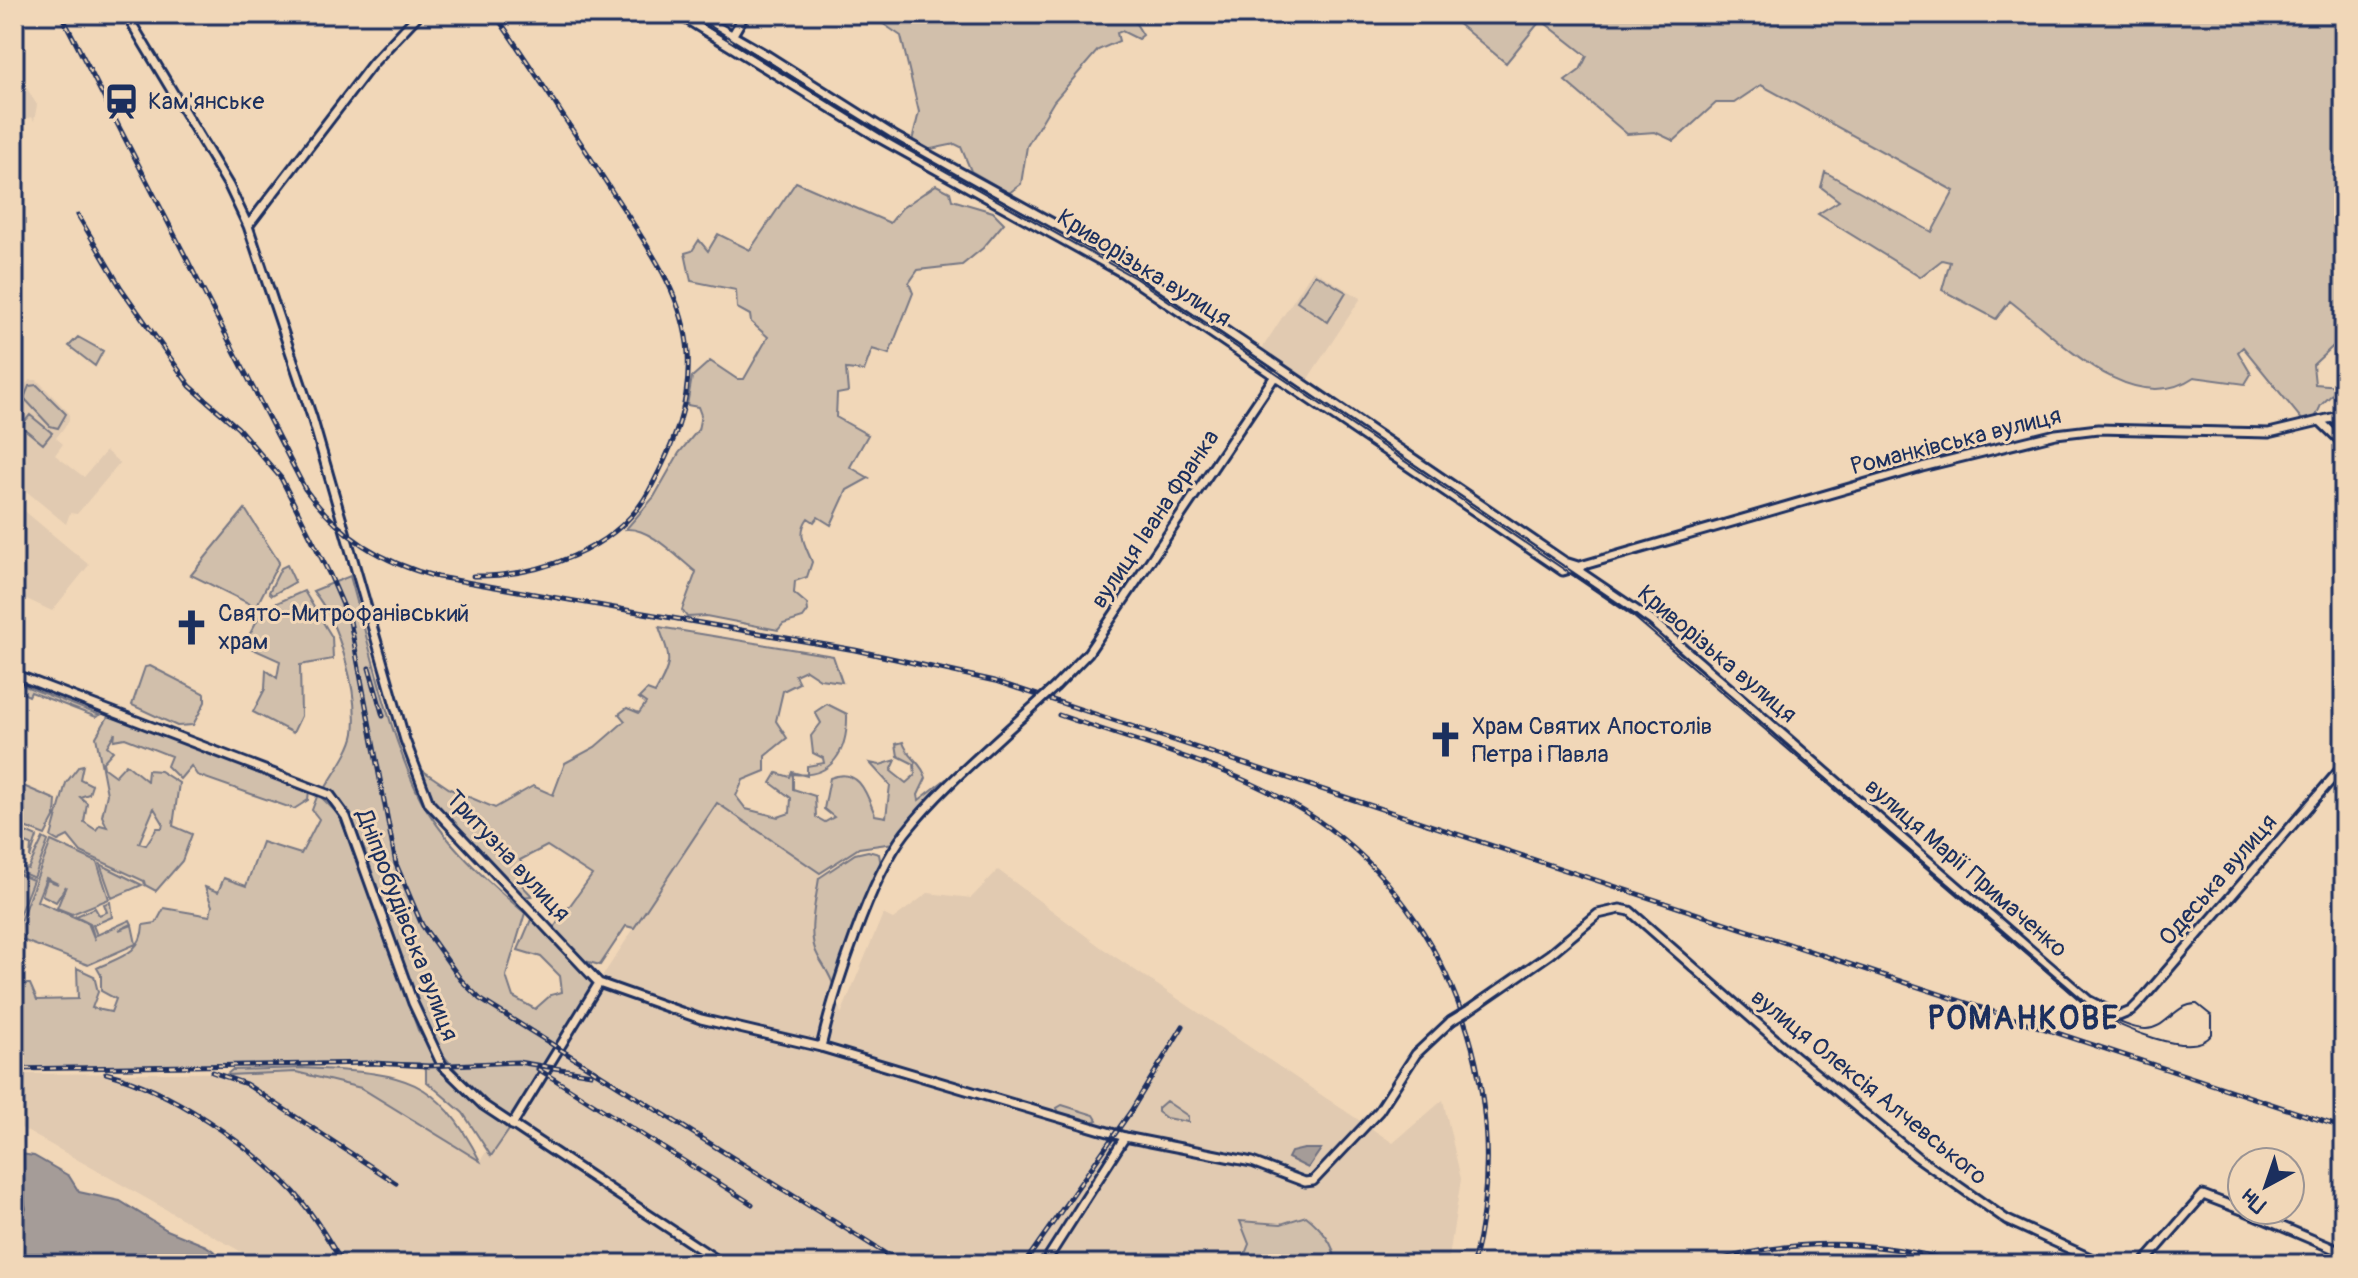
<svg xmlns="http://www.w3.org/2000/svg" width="2358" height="1278" font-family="Pangolin,sans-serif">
<rect width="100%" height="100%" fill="#f1d7b8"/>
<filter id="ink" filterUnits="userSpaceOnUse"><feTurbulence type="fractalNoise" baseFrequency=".0125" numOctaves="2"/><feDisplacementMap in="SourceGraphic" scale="16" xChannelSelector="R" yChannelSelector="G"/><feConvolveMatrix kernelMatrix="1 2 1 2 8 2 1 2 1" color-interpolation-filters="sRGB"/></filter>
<g filter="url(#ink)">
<path fill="#e1cab1" d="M14,67L37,105L34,121L32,117L14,122Z
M1313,270L1361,298L1307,380L1261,350Z
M30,380H37L69,413V421L56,438L63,444L55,455L84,477L106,451L120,463L77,514L70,513L66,524L14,481V396Z
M21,508L89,565L52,611L14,593V516Z
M717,803L820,873L813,941L817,956L830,970L841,1014L883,914L893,919L928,893L971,898L998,870L1102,948L1393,1143L1443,1100L1461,1179L1448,1264H263L14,1124V1074L296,1072L361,1088L480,1161Z"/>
<path fill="#d1bfab" stroke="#767784" stroke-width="2" fill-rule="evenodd" d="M869,14H1145L1133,19L1143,35L1138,39L1122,31L1117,33L1119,41L1098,50L1054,101L1027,146L1021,184L1009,193L971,171L961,147L955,144L926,150L912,141L919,112L901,36Z
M1464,14H2344V336L2313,365L2315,384L2341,386L2321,405L2315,418L2303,421L2243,347L2238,352L2251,374L2245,384L2194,377C2132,420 2058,338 2010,301L1996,319L1942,290L1950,262L1942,260L1920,277L1818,214L1839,201L1821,187L1825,172L1932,232L1954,191L1761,85L1734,103H1716L1674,141L1655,132L1627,134L1565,81L1580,70L1587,56L1541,20L1506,63L1456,22Z
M796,182L890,223L902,208L936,185L950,192L952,200L993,212L1004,223L983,248L962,265L918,270L909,283L913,293L889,354L872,349L864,371L846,369L848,392L837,394L836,417L868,435L850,467L869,478L847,490L831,525L818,517L814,522L808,518C796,534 806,546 812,562L807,577L795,581L794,593L807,604L808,611L803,618L783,624L778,630L706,616L687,617L682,610L696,572C678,558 650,527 626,529L654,497L679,453L698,430L701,415L698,407L687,405L692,377L710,361L737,379H744L768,337L751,322L750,315L737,308L736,290L691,281L685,253L692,251L699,240L708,251L718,234L750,250Z
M1315,274L1346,292L1328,322L1297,301Z
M78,337L103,351L95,366L69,346Z
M37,385L66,414L58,428L50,426L24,398L29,386Z
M30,415L52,433L43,444L21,426Z
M245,509L279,562L256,607L191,575Z
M287,565L295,582L272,595L269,592L281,568Z
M350,576C369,644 385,717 413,783C435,835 482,877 525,913L506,976L513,997L535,1009L551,995L562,992L560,976L541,957L518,950L532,917L596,987L510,1119L478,1096L431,1041L366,854L347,809L325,789C334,773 351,751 354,733C359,693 339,622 313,591Z
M304,591L332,637L333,659L300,665L301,716L293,733L253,712L265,689L266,670L277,678L280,661L244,645L263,609Z
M659,627L833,656L842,682L820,679L806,670L795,675L799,683L783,691L776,721L787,738L765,756V771L743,780L736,796L746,809L778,817L790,813L791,798L771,783L777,773L790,777L792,772L807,776V766L824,763L823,758L813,753L811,736L821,723L815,712L827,704L847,714C848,751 832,779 793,774V789L815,796L816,817L825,822L834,817L824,809L830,778C859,766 867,794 875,815L886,817L890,785L870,763L880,765L896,760L891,771L906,783L915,775L914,764L898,756L896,744L903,742C907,757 922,762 926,778L918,795L919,800L946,779L952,780L894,843L859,848L820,873L717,803L634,928L626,926L600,965L585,961L553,929L592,875L547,846L520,860L525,870L519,882L532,896L520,897L431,800L419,768L450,789L495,808L533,786L553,795L565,763L595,747L625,721L619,714L627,708L639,713L646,703L639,698L647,690L655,693C673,661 671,660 659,627Z
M150,666L205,694V702L193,725L177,726L132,705L145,667Z
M17,683L100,715L96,717L31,692L29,696L18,691Z
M109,715L309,790L308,800L294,809L197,775L191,766L180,779L167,766L171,756L125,738L114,740L115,733L107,746L113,751L103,762L104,768L115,776L126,764L147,781L148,770L160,771L179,783L173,826L192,834L182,861L156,891L145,885L144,881L81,852L68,836L58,841L51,837L66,783L79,766L83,765L80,779L92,785L89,794L80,797L87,803L84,822L96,830L100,825L107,827L102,816L107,794L96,737ZM154,808L163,823L162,828H157L146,845L139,843Z
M14,782L56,800L55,816L45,835L14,823Z
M318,794L340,816L418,1030L450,1079L509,1130L491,1156L463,1113L426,1081V1070L419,1063L15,1069L17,984H30L37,1000L78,999L77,968L94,976L98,992L92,1008L111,1012L116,999L101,991V975L97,968C120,957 142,953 143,925L156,923L164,908L210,916L212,906L205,887L218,892L224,878L246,886L262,842L301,854L319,819L312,810Z
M14,827L37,837L30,858L31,845L14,839Z
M43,838L48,841L34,878L14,869V854L22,857L19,866L28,869Z
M51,841L97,862L109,899L72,914L57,908L66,886L56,902L42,895L47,880L58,884L46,878L37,901L88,923L95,940L90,923L76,916L95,908L99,915L107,912L104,904L110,902L112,917L93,925L97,935L130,920L132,924L119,930L132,925L136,944L88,965L14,937Z
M868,851L879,854L881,865L835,990C831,975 825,969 818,956C806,936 816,900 819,878L855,854Z
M100,864L142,885L112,898Z
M14,872L33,880L14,928Z
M303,1068C397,1074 434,1070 480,1161L361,1088L296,1072L226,1075L232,1070Z
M1166,1101L1188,1116V1122L1166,1118L1158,1112V1108Z
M1062,1105L1094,1115L1097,1120L1092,1122L1059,1113L1057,1108Z
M14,1175L23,1188L26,1209L21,1217L14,1216Z
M1306,1216C1320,1227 1337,1246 1335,1264H1241L1249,1244L1240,1221L1281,1224Z"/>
<path fill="#a59c98" stroke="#6e7081" stroke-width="2" d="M1304,1149H1321L1308,1168L1288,1158L1291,1152Z
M14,1153L34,1156L69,1176L79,1192L120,1201L167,1230L206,1246L232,1264H14V1216L21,1217L26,1209C22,1189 14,1174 14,1153Z"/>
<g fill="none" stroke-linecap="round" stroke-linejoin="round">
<defs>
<path id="tertiary" d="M126,14L229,186L248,226L312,417L405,740L429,803L599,983L701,1019L821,1047
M728,43L745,14
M248,226L373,63L419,14
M2320,421L2344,444
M1571,566L1652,621L2088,1000L2119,1016L2131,1011L2140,1002L2344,765
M14,674L330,795L346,817L413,1003L442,1065L483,1105L723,1264
M1469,1010L1550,954L1598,914L1620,909L1630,911L1791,1053L1917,1157L2007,1220L2103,1264
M512,1125L599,983
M1125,1137L1252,1162L1305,1182L1313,1181L1379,1111L1416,1054L1451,1021
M2243,1210L2344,1253
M2143,1264L2203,1195L2242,1210"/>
<path id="secondary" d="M678,14L876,136L1123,273L1563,571L1922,467L2056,434L2098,429L2269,433L2344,415
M695,14L768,56L896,137L1129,265L1565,562L1581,567
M1056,686L1088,653L1277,373
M1022,717C982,754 939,790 905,833C870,878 834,990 821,1047L1125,1137L1044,1264"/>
</defs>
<use href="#tertiary" stroke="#1b2f5e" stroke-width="13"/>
<use href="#secondary" stroke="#1b2f5e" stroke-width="13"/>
<use href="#tertiary" stroke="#f1d7b8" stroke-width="7"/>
<use href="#secondary" stroke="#f1d7b8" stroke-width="7"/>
<path stroke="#1b2f5e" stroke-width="2" d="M686,14L888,139L1135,278L1634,617L2093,1011C2117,1025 2193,1062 2212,1034V1016L2197,1004C2175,1003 2166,1030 2145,1029C2130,1029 2109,1017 2095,1010L1636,615L1137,276L890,137L691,14"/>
<defs>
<path id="rail" d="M61,14L305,489C339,536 382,563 438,577L855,650L995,681L2344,1128
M78,215L121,288L190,386L238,428L281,478L330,575L350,621L396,864L422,925L461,980L480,999L902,1264
M473,576C538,577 617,550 649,491C673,446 691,405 688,353C684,294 646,244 615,196C576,135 536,74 495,14
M369,668L383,716
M1059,715C1145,745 1240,768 1316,819C1457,915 1515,1103 1473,1264
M14,1069L373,1063L428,1066L518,1062L591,1074
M538,1069L752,1204
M212,1072L246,1084L396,1183
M106,1073C171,1090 248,1143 294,1192C313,1214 328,1239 343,1264
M1024,1264L1131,1111L1183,1026
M1707,1264C1791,1237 1877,1239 1961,1264"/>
</defs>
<use href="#rail" stroke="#1b2f5e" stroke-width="5"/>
<use href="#rail" stroke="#f1d7b8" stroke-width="2" stroke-dasharray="6" stroke-linecap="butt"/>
<defs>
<path id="tertiary-bridge" d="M1451,1021L1469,1010"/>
<path id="secondary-bridge" d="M1022,717L1056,686"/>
</defs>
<use href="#tertiary-bridge" stroke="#1b2f5e" stroke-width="13" stroke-linecap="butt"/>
<use href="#secondary-bridge" stroke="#1b2f5e" stroke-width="13" stroke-linecap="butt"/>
<use href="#tertiary-bridge" stroke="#f1d7b8" stroke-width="7"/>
<use href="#secondary-bridge" stroke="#f1d7b8" stroke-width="7"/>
</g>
</g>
<defs>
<symbol id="station-bare" viewBox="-9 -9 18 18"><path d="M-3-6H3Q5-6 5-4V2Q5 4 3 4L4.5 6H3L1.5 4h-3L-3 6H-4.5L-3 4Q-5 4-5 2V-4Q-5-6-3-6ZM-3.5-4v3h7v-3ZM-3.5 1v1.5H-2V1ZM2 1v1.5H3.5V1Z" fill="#1b2f5e" stroke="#f1d7b8" stroke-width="2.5" paint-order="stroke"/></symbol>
<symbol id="church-bare" viewBox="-9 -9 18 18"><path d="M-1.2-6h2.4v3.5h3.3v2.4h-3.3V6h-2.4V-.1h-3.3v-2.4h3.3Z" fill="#1b2f5e" stroke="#f1d7b8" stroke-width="2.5" paint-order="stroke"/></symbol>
</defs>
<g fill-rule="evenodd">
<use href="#station-bare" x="96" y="76" width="51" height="51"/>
<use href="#church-bare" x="166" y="602" width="51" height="51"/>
<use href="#church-bare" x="1420" y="714" width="51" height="51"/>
</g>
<g text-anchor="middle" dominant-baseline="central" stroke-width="6" stroke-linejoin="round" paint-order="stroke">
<g font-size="24" fill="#1b2f5e" stroke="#f1d7b8" text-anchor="start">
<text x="148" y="101">Кам'янське</text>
<text x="218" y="613">Свято-Митрофанівський<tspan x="218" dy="28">храм</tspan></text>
<text x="1472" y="726">Храм Святих Апостолів<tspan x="1472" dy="28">Петра і Павла</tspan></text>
</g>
<g font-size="24" fill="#1b2f5e" stroke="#f1d7b8">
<text transform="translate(1144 268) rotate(32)">Криворізька вулиця</text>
<text transform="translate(1956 441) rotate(-14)">Романківська вулиця</text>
<text transform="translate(1155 519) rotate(-56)">вулиця Івана Франка</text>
<text transform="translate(1717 654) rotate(40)">Криворізька вулиця</text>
<text transform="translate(508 856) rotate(47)">Тритузна вулиця</text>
<text transform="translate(1966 868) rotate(41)">вулиця Марії Примаченко</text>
<text transform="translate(2218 880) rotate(-49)">Одеська вулиця</text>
<text transform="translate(407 925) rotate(69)">Дніпробудівська вулиця</text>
<text transform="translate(1869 1087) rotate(39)">вулиця Олексія Алчевського</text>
</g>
<g font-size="32" font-weight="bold" letter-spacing="2" fill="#1b2f5e" stroke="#f1d7b8">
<text x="2024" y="1019">РОМАНКОВЕ</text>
</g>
</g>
<rect width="2358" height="1278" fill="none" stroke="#f1d7b8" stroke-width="48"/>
<rect x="24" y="24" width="2310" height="1230" fill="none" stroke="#1b2f5e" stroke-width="3" filter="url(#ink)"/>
<g transform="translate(2266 1186) rotate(220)"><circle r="38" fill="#f1d7b8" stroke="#9b9494" stroke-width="2"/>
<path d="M0-6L14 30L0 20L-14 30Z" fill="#1b2f5e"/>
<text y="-12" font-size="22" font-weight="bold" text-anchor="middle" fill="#1b2f5e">Пн</text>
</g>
</svg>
